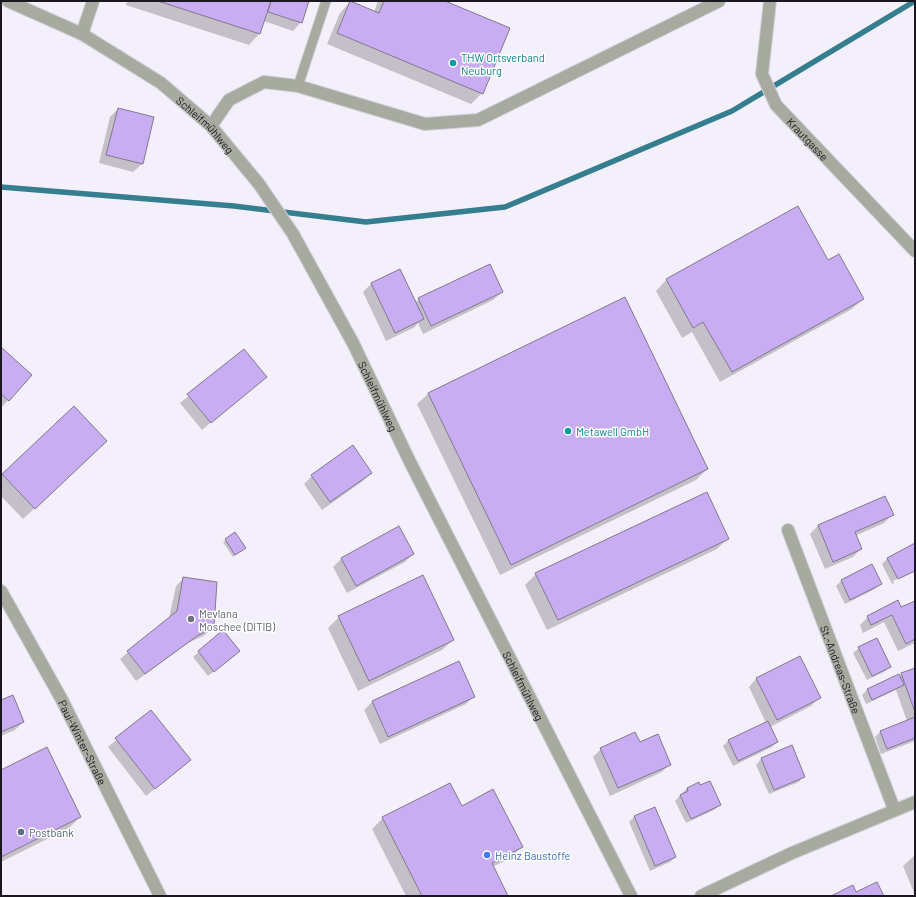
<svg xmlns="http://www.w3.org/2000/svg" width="916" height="897" font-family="Barlow,sans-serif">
<rect width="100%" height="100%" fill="#f4f0fb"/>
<path fill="#0003" d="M127,1H308L301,22L293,31L264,21L259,34L249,45L126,5Z
M378,1H443L482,93L471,104L327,44L340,13L350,2L374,12Z
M118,109L153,118L142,164L133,172L99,163L110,117Z
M827,262L863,299L852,309L720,382L692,332L682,338L656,291L666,280Z
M399,271L415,303L419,299L502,292L493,300L423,334L418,323L415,327L386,341L363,292L371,284Z
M624,299L707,469L696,480L500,575L417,404L428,394Z
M1,349L31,375L1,408Z
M244,350L265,377L202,430L180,403Z
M74,407L95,452L23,519L1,496V476Z
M371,473L363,481L322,510L304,484L312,476Z
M893,514L884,523L855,536L861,549L853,557L825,569L810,534L818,526Z
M235,534L244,548L233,557L223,542Z
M728,538L717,549L547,630L525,585L536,574Z
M915,545V570L893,581L894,583L915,572L892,584L882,564L887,559Z
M413,554L405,562L347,593L333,567L341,559Z
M184,578L213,627L205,635L188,643L136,681L120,659L169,618L176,586Z
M841,581L880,584L875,589L845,604L836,586Z
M915,602V643L898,651L884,622L863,633L860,625L868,617L901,608Z
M339,617L453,640L442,650L358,691L328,628Z
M223,631L234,656L208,676L193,657Z
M859,648L890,667L884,672L867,680L853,653Z
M458,662L474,696L466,704L380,744L364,710L372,702Z
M915,669V741L881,754L875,737L880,732L907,721L896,690L866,704L862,695L867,690Z
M757,678L819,698L811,706L770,727L777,742L772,747L733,766L723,746L728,741L766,723L749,687Z
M1,701L23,722L15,730L1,736Z
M151,711L189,760L146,796L108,747Z
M639,743L670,764L662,772L610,796L593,757L601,749Z
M791,746L804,776L799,782L769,794L756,765L761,759Z
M1,771L80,817L69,828L1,862Z
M698,783L720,805L714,810L686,823L675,801L687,788Z
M461,807L521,847L511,858L492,867L507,896H406L372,829L383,818Z
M654,808L675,857L670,862L650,871L629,822L634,817Z
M915,855V895L903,866Z"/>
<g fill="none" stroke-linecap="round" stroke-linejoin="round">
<path stroke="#347e8f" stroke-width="5.5" d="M1,187L234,206L366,222L505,207L732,111L915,1"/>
</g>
<path fill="#c9adf2" stroke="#827890" d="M158,1H271L260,34Z
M271,1H309L302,23L268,12Z
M350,1L379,13L384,1H445L510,28L483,94L337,33Z
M118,108L154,117L143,164L106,155Z
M798,206L828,260L839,254L864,299L732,372L703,322L693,328L666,279Z
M490,264L503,292L431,326L418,298Z
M400,269L424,319L395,333L371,283Z
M625,297L708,469L511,565L428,393Z
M1,347L32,375L9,401L1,394Z
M244,349L267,377L211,423L187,394Z
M74,406L107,441L35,509L2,474Z
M353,445L372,473L330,502L311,475Z
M707,492L729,539L558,620L535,573Z
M885,496L894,515L855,532L862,549L833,562L818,525Z
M399,526L414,554L356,586L341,558Z
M235,532L246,548L235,555L225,539Z
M915,543V571L898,579L887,558Z
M872,564L882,584L850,600L841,580Z
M423,575L454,640L369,681L338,616Z
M183,577L217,582L214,627L197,636L145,674L127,651L177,611Z
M898,600L901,607L915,601V639L906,644L892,615L871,625L867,616Z
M223,630L240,651L214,672L198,651Z
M877,638L891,667L872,676L858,647Z
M800,656L821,698L777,720L756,678Z
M459,661L475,697L388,737L372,701Z
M915,668V712L901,673Z
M899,674L904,685L872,700L867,689Z
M13,695L24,722L1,732V700Z
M151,710L191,760L155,789L115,738Z
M915,717V738L887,749L880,731Z
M768,721L778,742L738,761L728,740Z
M635,732L640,742L658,734L671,765L618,788L600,748Z
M792,745L805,777L774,790L761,758Z
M47,747L81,817L1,857V770Z
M710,781L721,805L691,819L680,795L688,791L687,788L699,782L700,785Z
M450,783L462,806L493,789L523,847L492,863L508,896H422L382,817Z
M655,807L676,857L655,866L634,816Z
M877,882L884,896H831L853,885L856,892Z"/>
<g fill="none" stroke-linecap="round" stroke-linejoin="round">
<defs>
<path id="service" d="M298,86L326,1"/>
<g id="minor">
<path id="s1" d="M8,1L82,34L161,83L211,126L259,184L293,234L353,343L410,462L631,896"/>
<path id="s2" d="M770,1L762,74L776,105L915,251"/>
<path d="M82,34L93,1"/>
<path d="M211,126L229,100L264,82L298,86L425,124L478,120L719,1"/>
<path id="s3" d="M788,530L894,809"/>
<path id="s4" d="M1,591L62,700L160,896"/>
<path d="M701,896L792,853L915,802"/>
</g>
</defs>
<use href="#service" stroke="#d1cdd8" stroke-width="11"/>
<use href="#minor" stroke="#d1cdd8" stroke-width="14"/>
<use href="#service" stroke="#a7aa9f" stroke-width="9"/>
<use href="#minor" stroke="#a7aa9f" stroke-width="12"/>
</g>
<g fill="#0f9aa8" stroke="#fff" stroke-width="1.5">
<circle cx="453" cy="63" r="4"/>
<circle cx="568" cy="431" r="4"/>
</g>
<circle fill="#6b7280" stroke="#fff" stroke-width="1.5" cx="191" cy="619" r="4"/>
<circle fill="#5c6f8a" stroke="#fff" stroke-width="1.5" cx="21" cy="832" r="4"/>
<circle fill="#3f7fe0" stroke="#fff" stroke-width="1.5" cx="487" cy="855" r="4"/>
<g text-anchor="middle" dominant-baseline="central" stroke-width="3" stroke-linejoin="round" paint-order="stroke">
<g font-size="11" fill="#0d838f" stroke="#fff" text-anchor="start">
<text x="461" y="57">THW Ortsverband<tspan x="461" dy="13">Neuburg</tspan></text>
<text x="576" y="431">Metawell GmbH</text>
</g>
<g font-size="11" fill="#1b1720" stroke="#fff">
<text stroke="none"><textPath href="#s1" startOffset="235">Schleifmühlweg</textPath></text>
<text stroke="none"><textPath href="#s2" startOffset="154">Krautgasse</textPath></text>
<text stroke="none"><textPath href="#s1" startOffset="559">Schleifmühlweg</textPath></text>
<text stroke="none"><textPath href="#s3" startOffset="149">St.-Andreas-Straße</textPath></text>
<text stroke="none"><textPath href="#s1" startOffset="883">Schleifmühlweg</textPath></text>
<text stroke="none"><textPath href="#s4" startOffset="172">Paul-Winter-Straße</textPath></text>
</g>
<g font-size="11" fill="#5b616d" stroke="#fff" text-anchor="start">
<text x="199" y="613">Mevlana<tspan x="199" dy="13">Moschee (DITIB)</tspan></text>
</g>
<g font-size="11" fill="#4e5e75" stroke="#fff" text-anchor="start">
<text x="29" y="832">Postbank</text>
</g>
<g font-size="11" fill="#366cbe" stroke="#fff" text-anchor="start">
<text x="495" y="855">Heinz Baustoffe</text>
</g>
</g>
<rect width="916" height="897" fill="none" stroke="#1b1720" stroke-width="4"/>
</svg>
